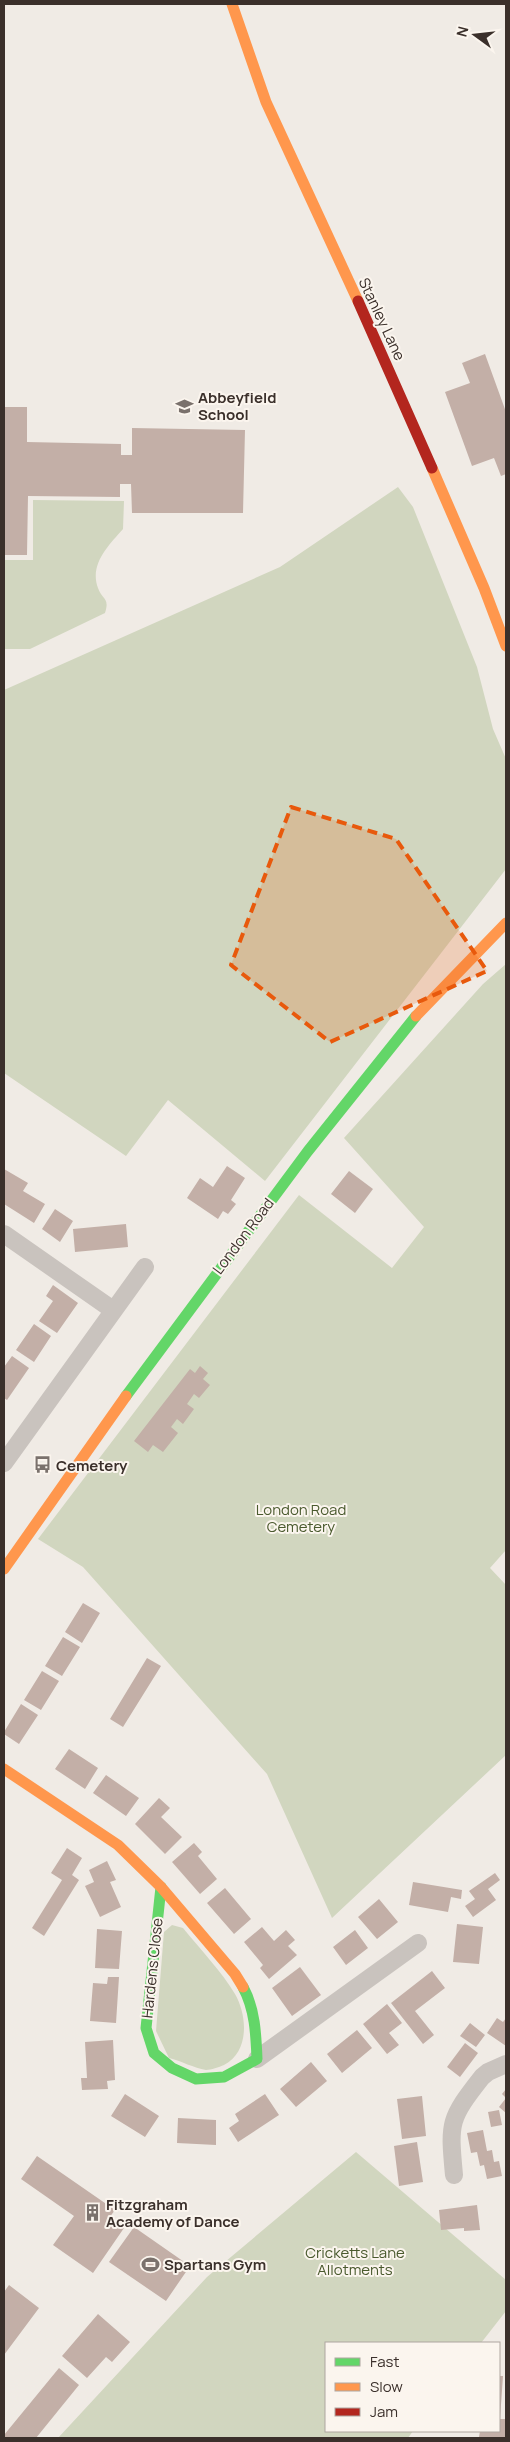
<svg xmlns="http://www.w3.org/2000/svg" width="510" height="2442" font-family="Manrope,sans-serif">
<rect width="100%" height="100%" fill="#f0ebe5"/>
<path fill="#d1d6bf" d="M398,487L413,507L477,667L493,729L506,759V869L265,1181L168,1100L126,1156L4,1073V690L280,567Z
M33,500L124,501L123,529C109,545 89,564 98,588C102,600 110,597 105,613L30,649H4V560H33Z
M506,964V1550L490,1568L506,1585V1755L332,1918L267,1774L83,1567L38,1539L299,1195L392,1268L424,1227L344,1138L483,984Z
M172,1925L183,1928C200,1949 222,1972 235,1994C248,2017 249,2052 224,2065C219,2067 211,2070 206,2070C194,2068 181,2061 169,2058L156,2031L164,1932Z
M356,2152L506,2280V2311L481,2343H326V2431H413L408,2438H58L207,2277Z"/>
<path fill="#c3afa7" d="M485,354L506,412V474L501,476L494,458L472,466L445,392L470,383L462,363Z
M4,407H27V442L121,444V455H132V428L245,430L243,513H132L131,484H120V497L28,496L27,555H4Z
M227,1166L245,1178L231,1200L236,1204L228,1214L223,1211L218,1219L187,1198L200,1178L213,1187Z
M4,1169L28,1183L23,1191L45,1204L34,1223L4,1204Z
M349,1171L373,1189L355,1213L331,1194Z
M55,1209L73,1221L60,1242L42,1229Z
M126,1224L128,1247L75,1252L73,1229Z
M53,1285L78,1303L57,1333L39,1321L53,1301L46,1296Z
M34,1324L51,1336L34,1362L16,1350Z
M12,1356L29,1368L7,1400L4,1398V1367Z
M200,1366L208,1373L203,1379L210,1385L199,1398L194,1394L187,1404L194,1409L183,1424L177,1419L171,1427L178,1433L163,1452L153,1445L148,1452L134,1441L190,1369L195,1373Z
M83,1603L100,1613L82,1643L65,1632Z
M63,1637L80,1647L62,1676L45,1666Z
M147,1658L161,1666L123,1727L110,1719Z
M42,1671L59,1681L41,1710L24,1700Z
M21,1704L38,1715L19,1744L4,1734V1732Z
M69,1749L98,1768L85,1789L55,1769Z
M106,1775L139,1798L126,1816L93,1793Z
M159,1798L170,1808L161,1817L182,1837L165,1854L135,1824Z
M194,1843L202,1852L198,1856L217,1879L200,1894L172,1862Z
M67,1848L82,1858L72,1875L79,1880L44,1936L32,1928L62,1880L51,1873Z
M107,1861L116,1880L110,1882L121,1907L100,1917L85,1886L94,1882L89,1870Z
M495,1873L500,1880L488,1889L496,1900L473,1917L465,1906L475,1899L469,1891Z
M413,1882L462,1890L461,1899L451,1897L448,1912L409,1905Z
M225,1888L251,1919L234,1934L207,1903Z
M379,1899L398,1922L377,1939L358,1917Z
M457,1924L483,1927L479,1964L453,1962Z
M262,1927L274,1941L286,1930L295,1940L288,1946L297,1955L269,1979L260,1968L263,1965L244,1942Z
M97,1929L122,1931L119,1969L95,1968Z
M355,1930L368,1948L346,1965L333,1947Z
M300,1967L321,1995L292,2016L272,1988Z
M432,1971L445,1988L415,2011L434,2035L423,2044L391,2003Z
M108,1977H119L116,2023L90,2021L93,1983L107,1984Z
M387,2004L402,2023L389,2033L399,2045L387,2054L363,2024Z
M497,2018L503,2022L506,2018V2046L487,2033Z
M470,2023L485,2035L476,2047L460,2036Z
M357,2030L372,2048L342,2073L327,2054Z
M113,2040L115,2080L107,2081L108,2089L82,2090L81,2078H87L85,2042Z
M465,2043L478,2053L460,2077L447,2067Z
M311,2062L327,2081L296,2107L280,2089Z
M506,2089V2113L499,2107L506,2098L502,2094Z
M125,2094L159,2116L145,2137L111,2116Z
M265,2094L279,2115L238,2142L229,2128L239,2121L235,2114Z
M422,2096L426,2136L402,2139L397,2099Z
M499,2110L502,2125L491,2127L488,2112Z
M178,2118L216,2120V2145L177,2143Z
M483,2130L487,2151L492,2150L494,2162L499,2161L502,2176L487,2179L484,2165L480,2166L477,2152L471,2153L467,2133Z
M417,2142L423,2182L399,2186L394,2146Z
M37,2156L115,2210L109,2218L124,2228L93,2273L53,2245L74,2216L21,2179Z
M477,2205L480,2230L464,2231V2228L441,2230L439,2210Z
M134,2227L190,2266L166,2301L109,2262Z
M9,2285L39,2308L4,2355V2292Z
M98,2314L130,2342L112,2362L106,2357L87,2378L62,2356Z
M59,2368L79,2385L36,2438H4V2435Z
M499,2376H503L500,2419H506V2438L479,2437L480,2431H499Z"/>
<g fill="none" stroke-linecap="round" stroke-linejoin="round">
<path stroke="#c9c3be" stroke-width="18" d="M4,1234L113,1310
M4,1463L145,1267
M257,2059L418,1943
M454,2175C449,2122 449,2119 482,2077L488,2072L506,2064"/>
<path stroke="#63d668" stroke-width="11" d="M126,1396L308,1151L416,1016
M161,1887L146,2028L154,2053L172,2068L196,2079L224,2077L257,2059C256,2034 255,2009 243,1987"/>
<path stroke="#ff974d" stroke-width="11" d="M232,4L266,102L358,301
M432,468L484,588L506,646
M416,1016L506,923
M4,1569L126,1396
M4,1769L118,1845L161,1887L235,1974L243,1987"/>
<path stroke="#b3261e" stroke-width="11" d="M358,301L432,468"/>
</g>
<path fill="#e8590c" fill-opacity="0.2" stroke="#e8590c" stroke-width="4" stroke-dasharray="10 6" stroke-linejoin="round" d="M291,807L396,839L487,971L330,1042L231,965Z"/>
<defs>
<symbol id="school-bare" viewBox="-9 -9 18 18"><path d="M0-5L7-2L0 1L-7-2ZM-4 1L0 2.5L4 1V4Q0 6-4 4Z" fill="#7a716c" stroke="#fbf5ee" stroke-width="2.5" paint-order="stroke"/></symbol>
<symbol id="bus-bare" viewBox="-9 -9 18 18"><path d="M-5-6H5V4H4V6H2V4H-2V6H-4V4H-5ZM-3.5-4V0h7V-4ZM-3.5 1.2v1.5H-2V1.2ZM2 1.2v1.5H3.5V1.2Z" fill="#7a716c" stroke="#fbf5ee" stroke-width="2.5" paint-order="stroke"/></symbol>
<symbol id="building-bare" viewBox="-9 -9 18 18"><path d="M-4-6H4V6H1V3H-1V6H-4ZM-2.5-4.3h1.7v1.8h-1.7ZM.8-4.3h1.7v1.8H.8ZM-2.5-1h1.7V.8h-1.7ZM.8-1h1.7V.8H.8Z" fill="#7a716c" stroke="#fbf5ee" stroke-width="2.5" paint-order="stroke"/></symbol>
<symbol id="stadium-bare" viewBox="-9 -9 18 18"><path d="M0-5a6.5 5 0 1 0 0 10a6.5 5 0 1 0 0-10ZM-3.5-1.8h7v3.6h-7Z" fill="#7a716c" stroke="#fbf5ee" stroke-width="2.5" paint-order="stroke"/></symbol>
</defs>
<g fill-rule="evenodd">
<use href="#school-bare" x="172" y="394" width="25" height="25"/>
<use href="#bus-bare" x="30" y="1452" width="25" height="25"/>
<use href="#building-bare" x="80" y="2200" width="25" height="25"/>
<use href="#stadium-bare" x="138" y="2252" width="25" height="25"/>
</g>
<g text-anchor="middle" dominant-baseline="central" stroke-width="4" stroke-linejoin="round" paint-order="stroke">
<g font-size="15" fill="#3b302b" stroke="#fbf5ee">
<text transform="translate(382 319) rotate(65)">Stanley Lane</text>
<text transform="translate(243 1236) rotate(-53)">London Road</text>
<text transform="translate(152 1968) rotate(-84)">Hardens Close</text>
</g>
<g font-size="15" font-weight="bold" fill="#3b302b" stroke="#fbf5ee" text-anchor="start">
<text x="198" y="397">Abbeyfield<tspan x="198" dy="17">School</tspan></text>
<text x="56" y="1465">Cemetery</text>
<text x="106" y="2204">Fitzgraham<tspan x="106" dy="17">Academy of Dance</tspan></text>
<text x="164" y="2264">Spartans Gym</text>
</g>
<g font-size="15" fill="#4a5a2e" stroke="#fbf5ee">
<text x="301" y="1509">London Road<tspan x="301" dy="17">Cemetery</tspan></text>
<text x="355" y="2252">Cricketts Lane<tspan x="355" dy="17">Allotments</tspan></text>
</g>
</g>
<rect width="510" height="2442" fill="none" stroke="#3b302b" stroke-width="10"/>
<rect x="325" y="2342" width="175" height="90" fill="#fbf5ee" stroke="#aea6a0"/>
<rect x="335" y="2358" width="25" height="8" fill="#63d668" stroke="#aea6a0"/>
<text x="370" y="2367" font-size="15" fill="#3b302b">Fast</text>
<rect x="335" y="2383" width="25" height="8" fill="#ff974d" stroke="#aea6a0"/>
<text x="370" y="2392" font-size="15" fill="#3b302b">Slow</text>
<rect x="335" y="2408" width="25" height="8" fill="#b3261e" stroke="#aea6a0"/>
<text x="370" y="2417" font-size="15" fill="#3b302b">Jam</text>
<g transform="translate(475 35) rotate(285)" stroke="#fbf5ee" stroke-width="4" paint-order="stroke">
<path d="M0-4L9 19L0 12L-9 19Z" fill="#3b302b"/>
<text y="-8" font-size="14" font-weight="bold" text-anchor="middle" fill="#3b302b">N</text>
</g>
</svg>
